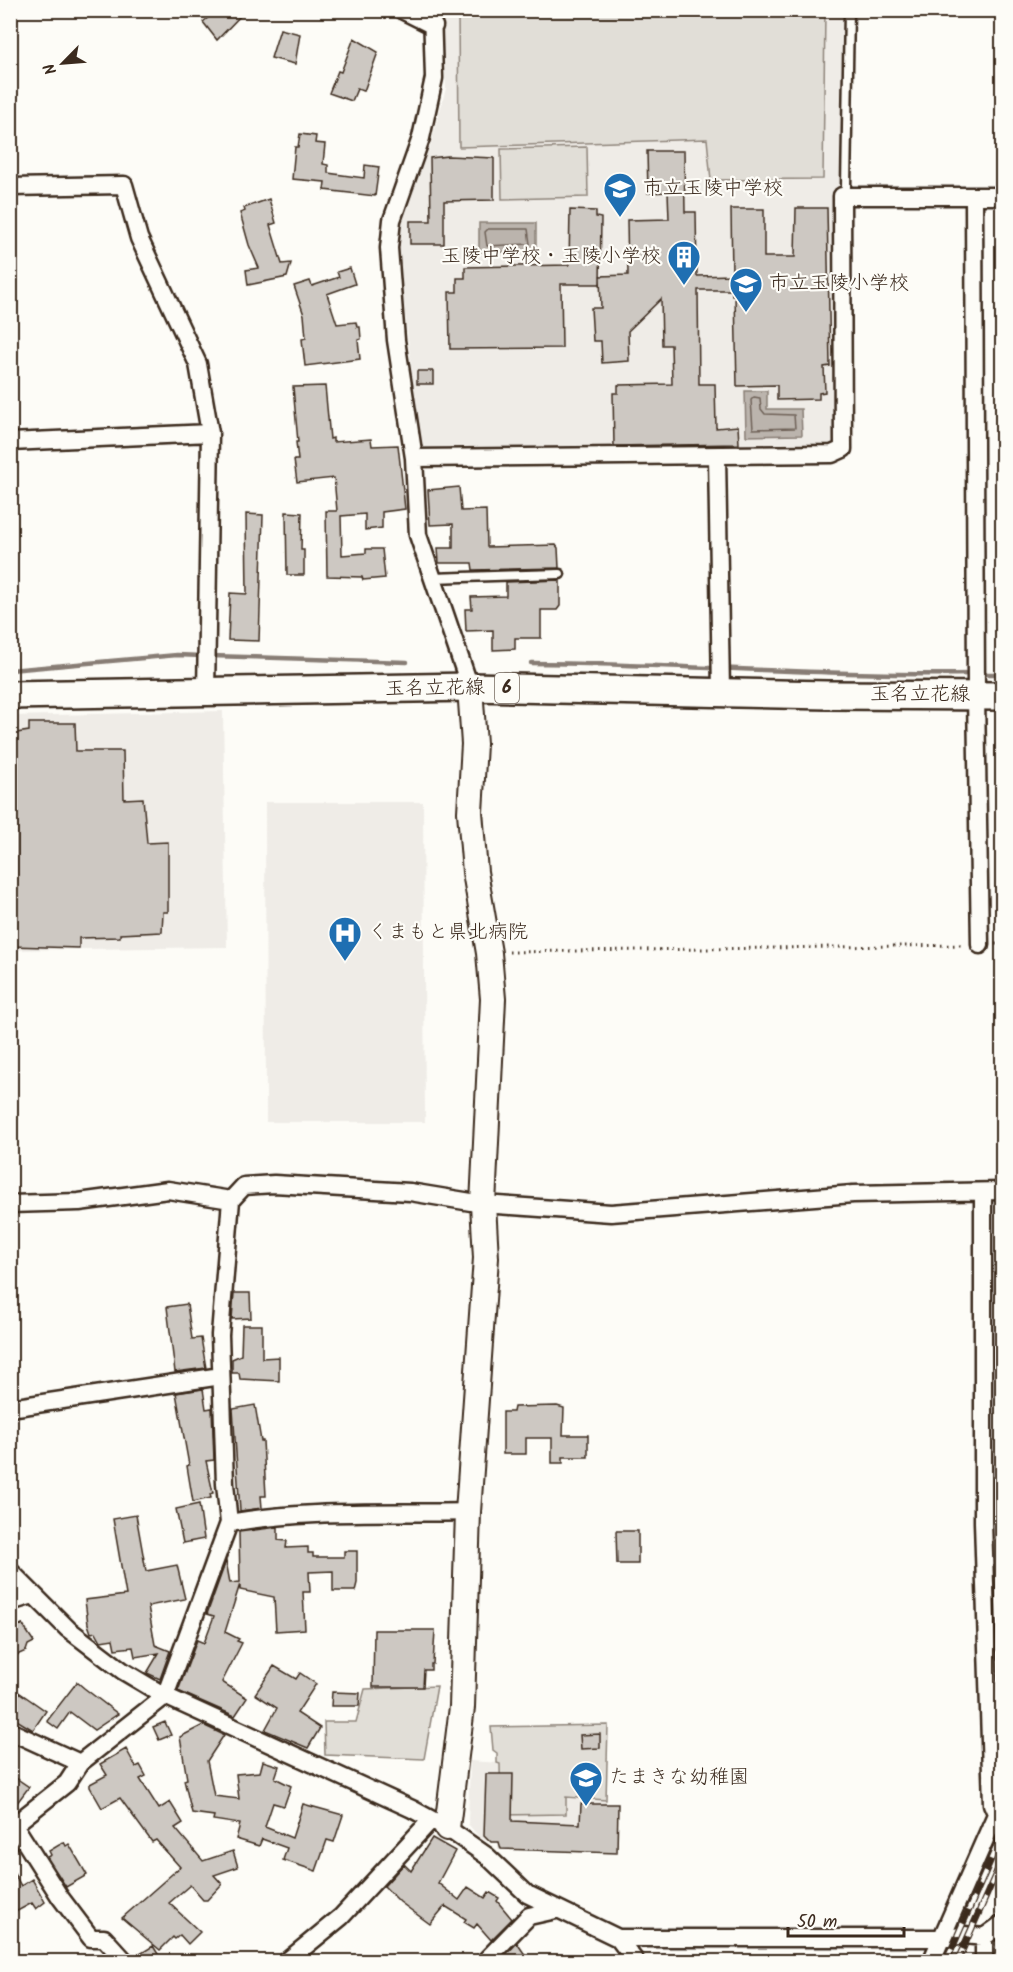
<svg xmlns="http://www.w3.org/2000/svg" width="1013" height="1972" font-family="Kalam,'Klee One',sans-serif">
<rect width="100%" height="100%" fill="#fdfcf7"/>
<filter id="ink" filterUnits="userSpaceOnUse"><feTurbulence type="fractalNoise" baseFrequency=".0167" numOctaves="2"/><feDisplacementMap in="SourceGraphic" scale="12" xChannelSelector="R" yChannelSelector="G"/><feConvolveMatrix kernelMatrix="1 2 1 2 8 2 1 2 1" color-interpolation-filters="sRGB"/></filter>
<g filter="url(#ink)">
<path fill="#efece7" d="M441,11H845L838,444L829,449L421,453L396,233L402,202L430,147L446,88Z
M223,711L227,947L11,950L10,716Z
M265,802H423L425,1122H266Z
M470,1761L500,1763L566,1814V1797L606,1800V1850L498,1849V1842L480,1838L468,1824Z"/>
<path fill="#e1ded7" stroke="#8e847a" stroke-width="1.5" d="M458,11H825L823,179L711,180L707,139L459,147Z
M587,147L588,197L502,199L501,149Z
M437,1686L424,1759L325,1755L324,1722H356L365,1689Z
M608,1725L606,1800L566,1797V1814L501,1815L500,1764L497,1763V1753L493,1750L491,1727Z"/>
<path fill="#bbb4ad" stroke="#887d74" stroke-width="1.5" d="M479,223H536V252H479Z
M745,391H767V409H801L802,435L746,436Z"/>
<g fill="none" stroke-linecap="round" stroke-linejoin="round">
<path stroke="#6e6157" stroke-width="1.5" d="M488,229H528L530,244L487,246L485,232Z
M754,397L760,398L761,409L765,414L794,415L795,428L753,429L751,400Z"/>
<path stroke="#887d74" stroke-width="4.5" d="M211,656L407,662
M531,663C679,664 825,676 972,674
M10,670L177,655L202,656
M981,674H1002"/>
</g>
<path fill="#cdc8c2" stroke="#3b2a1e" stroke-width="1.5" d="M217,10H246L217,40L203,22Z
M280,29L300,34L295,64L271,58Z
M354,38L378,52L364,91L357,89L352,101L329,93L338,71L341,72Z
M300,134L316,136L315,143L325,144L323,164L328,165V173L364,178L365,165L379,167L375,196L324,190L325,182L292,179L295,147H298Z
M647,151H684L685,212H696L697,276L732,275L731,209H764V257H795L796,208H827L830,366L824,367L825,392L819,393V399L777,400V385L737,386L735,296H732V290H698L699,384H715L716,428L738,426L739,444L614,446L613,393H618V385L672,384L671,345H662L661,299L628,331L629,361L602,363L601,341H593L591,308H601L600,276L628,275L627,220L669,219L668,192L648,193Z
M448,156L494,158V200L444,201V244H410V221H431L430,158Z
M269,199L276,223L270,225L282,264L291,263L287,277L248,285L246,270L259,268L249,245L240,213L245,211L244,208Z
M570,210L596,211V217L601,218L600,284H561L562,348L450,349L449,292H457V278H465V267L569,265Z
M350,268L355,284L327,294L337,324L356,322L357,327H360L361,339L358,340L360,359L305,366L302,339L306,338L304,315L294,286L310,281L312,286L339,277L337,272Z
M417,371H433V384H417Z
M325,386L330,439L333,438V442L371,439L372,446L398,445L405,509L382,512V528L365,530V514L341,516L342,555L366,553V549H382L385,578L363,580L362,577L327,576L326,511H337L334,478L297,482L294,460H298L296,442H298L293,387Z
M459,487L461,511L486,510L487,547L556,545L558,548L559,568L473,570L472,563H439L438,548H453V524L430,525L428,490Z
M286,512L302,513L301,550H304V575H287Z
M246,514L263,515L259,641L228,640L230,593L247,594Z
M560,580V606L557,610H541V638H515V649L493,650V630L466,631L465,609H472L471,597L506,596V582Z
M29,723H75L76,751H123L124,799L143,798L147,843L168,842V912H163L162,932L120,934V937L79,938V948L10,946V734L29,731Z
M234,1293H250L251,1318L232,1319Z
M187,1304L192,1339L201,1338L206,1368L175,1372L167,1307Z
M242,1325H262V1358L279,1357V1381L240,1379L239,1373H232V1359L241,1355Z
M203,1389L206,1409L212,1408L214,1460L206,1461L213,1493L210,1494L211,1498L193,1502L187,1466L189,1465L176,1393Z
M255,1405L261,1441H263L266,1496H261L262,1508L240,1511L233,1409Z
M557,1406L564,1408L563,1435H588V1457H563V1463H552V1438H526V1454H503V1412H513L514,1407Z
M199,1504L204,1539L183,1543L176,1509Z
M136,1515L146,1571L177,1565L185,1599L148,1606L155,1645L170,1651L160,1679L147,1673L159,1653L135,1657L133,1647L115,1649L113,1639L101,1641L96,1632L91,1633L88,1624L85,1600L126,1595L113,1519Z
M278,1527V1540L287,1541L286,1548L308,1547V1553H313V1557H344V1551H357V1583L355,1591H333V1571L309,1572L310,1592H303L305,1629L276,1631L274,1597L240,1590V1584L225,1632L239,1639L237,1641L242,1643L222,1682L247,1698L235,1716L178,1691L197,1640L204,1643L214,1616L207,1614L226,1561L230,1583L240,1582L239,1532Z
M616,1531H638V1564H617Z
M22,1624L34,1642L28,1645L26,1651L10,1658V1630Z
M374,1630H435L433,1664H431V1670H424L423,1687H373Z
M274,1666L296,1679L300,1673L316,1684L297,1713L320,1728L308,1748L265,1730L277,1708L255,1694Z
M77,1682L84,1688L118,1714L94,1730L70,1712L58,1729L47,1721Z
M10,1686L46,1711L33,1730L10,1716Z
M332,1692L360,1693L359,1706H331Z
M165,1722L171,1735L159,1740L153,1727Z
M203,1725L224,1735L207,1761L214,1796L239,1799L236,1774L260,1772L263,1761L279,1766L275,1778L291,1786L284,1806L273,1803L265,1827L292,1838L303,1804L343,1815L334,1842L327,1840L316,1871L283,1860L287,1848L262,1839L259,1846L236,1839L240,1824L213,1820L214,1816L192,1813L184,1780L187,1779L180,1737Z
M600,1734V1748L581,1749L580,1735Z
M126,1749L136,1767L140,1765L146,1776L140,1779L159,1809L170,1802L183,1823L175,1828L203,1861L233,1851L238,1867L214,1875L222,1884L207,1900H203L190,1885L169,1903L200,1932L188,1944L180,1935L175,1939L173,1937L160,1950L122,1918L180,1867L156,1840L152,1842L120,1798L102,1808L90,1787V1784L107,1775L100,1764Z
M10,1774L29,1787L10,1812Z
M486,1774H513L512,1821L580,1824L581,1804H618L617,1853L501,1849L499,1842H491L484,1835Z
M432,1838L455,1851L438,1883L459,1900L468,1887L485,1898L489,1892L499,1898L497,1901L512,1919L491,1940L477,1924L474,1928L464,1922L466,1919L445,1906L430,1924L400,1902L384,1886L404,1864L411,1871Z
M64,1842L66,1846L69,1844L87,1875L66,1887L47,1857L51,1855L49,1851Z
M10,1867L21,1886L32,1879L45,1902L36,1909L32,1903L10,1915Z
M517,1943L530,1962H499Z
M153,1946L163,1962H136L135,1957Z"/>
<g fill="none" stroke-linecap="round" stroke-linejoin="round">
<defs>
<path id="lane" d="M843,196L846,187L849,10
M432,578L560,574"/>
<path id="street" d="M402,10L434,26
M432,10L434,78L421,138L392,220L389,248L396,340L414,458L418,535L470,687
M10,187L124,185L139,238L198,364L210,433L206,693
M974,196L976,695L980,945
M10,442L210,433
M717,456L721,691
M414,458L832,454L843,449L842,196H1002
M983,1192V1522L992,1804L996,1813
M10,1204L79,1202L168,1190L231,1200
M10,1408L221,1376
M229,1523C308,1509 389,1514 468,1512
M10,1571L68,1629L123,1671L165,1696L412,1809L447,1828L487,1856L527,1894L618,1938H949L964,1935L984,1937L1002,1924
M10,1602L33,1595
M10,1731L80,1763
M15,1826L60,1897L91,1938H104L126,1962
M10,1828L67,1783L80,1763L165,1696L229,1523L225,1484L220,1335L231,1200L244,1186L274,1184L410,1192L483,1204L611,1213L853,1194L1002,1191
M984,1937V1962
M618,1938L636,1962
M286,1962L341,1917L431,1820
M484,1962L529,1916L556,1910
M931,1962L1001,1803"/>
<path id="secondary" d="M447,1828L462,1707L468,1512L486,1258L483,1204L493,999L489,953L475,872L470,812L474,744L470,687"/>
<path id="primary" d="M10,695L470,687L827,695L1002,696"/>
</defs>
<use href="#lane" stroke="#3b2a1e" stroke-width="13"/>
<use href="#street" stroke="#3b2a1e" stroke-width="21"/>
<use href="#secondary" stroke="#3b2a1e" stroke-width="28"/>
<use href="#primary" stroke="#3b2a1e" stroke-width="32"/>
<path stroke="#3b2a1e" stroke-width="3" stroke-dasharray="1.5 4.5" stroke-linecap="butt" d="M995,944H1002
M509,952L964,945"/>
<use href="#lane" stroke="#fdfcf7" stroke-width="8"/>
<use href="#street" stroke="#fdfcf7" stroke-width="16"/>
<use href="#secondary" stroke="#fdfcf7" stroke-width="24"/>
<use href="#primary" stroke="#fdfcf7" stroke-width="27"/>
<defs>
<path id="rail" d="M946,1962L1002,1834
M957,1962L1002,1860"/>
</defs>
<use href="#rail" stroke="#3b2a1e" stroke-width="7"/>
<use href="#rail" stroke="#fdfcf7" stroke-width="4.5" stroke-dasharray="14" stroke-linecap="butt"/>
</g>
</g>
<defs>
<symbol id="school-pin" viewBox="-11 -11 22 30"><path d="M0 17L-7.5 6A9.5 9.5 0 1 1 7.5 6Z" fill="#1f6fb2" stroke="#fdfcf7"/><path d="M0-5L7-2L0 1L-7-2ZM-4 1L0 2.5L4 1V4Q0 6-4 4Z" fill="#fff"/></symbol>
<symbol id="building-pin" viewBox="-11 -11 22 30"><path d="M0 17L-7.5 6A9.5 9.5 0 1 1 7.5 6Z" fill="#1f6fb2" stroke="#fdfcf7"/><path d="M-4-6H4V6H1V3H-1V6H-4ZM-2.5-4.3h1.7v1.8h-1.7ZM.8-4.3h1.7v1.8H.8ZM-2.5-1h1.7V.8h-1.7ZM.8-1h1.7V.8H.8Z" fill="#fff"/></symbol>
<symbol id="hospital-pin" viewBox="-11 -11 22 30"><path d="M0 17L-7.5 6A9.5 9.5 0 1 1 7.5 6Z" fill="#1f6fb2" stroke="#fdfcf7"/><path d="M-5-5h3v3.5h4V-5h3V5h-3V1.5h-4V5h-3Z" fill="#fff"/></symbol>
</defs>
<g fill-rule="evenodd">
<use href="#school-pin" x="601" y="170" width="38" height="52"/>
<use href="#building-pin" x="665" y="238" width="38" height="52"/>
<use href="#school-pin" x="727" y="265" width="38" height="52"/>
<use href="#hospital-pin" x="326" y="914" width="38" height="52"/>
<use href="#school-pin" x="567" y="1759" width="38" height="52"/>
</g>
<g text-anchor="middle" dominant-baseline="central" stroke-width="4.5" stroke-linejoin="round" paint-order="stroke">
<rect fill="#fdfcf7" stroke="#75695f" stroke-width="1.5" x="495" y="673" width="24" height="30" rx="4.5"/>
<g font-size="18" font-weight="bold" fill="#3b2a1e">
<text x="507" y="688">6</text>
</g>
<g font-size="20" fill="#3b2a1e" stroke="#fdfcf7" text-anchor="start">
<text x="643" y="189">市立玉陵中学校</text>
<text x="661" y="257" text-anchor="end">玉陵中学校・玉陵小学校</text>
<text x="769" y="284">市立玉陵小学校</text>
<text x="368" y="933">くまもと県北病院</text>
<text x="609" y="1778">たまきな幼稚園</text>
</g>
<g font-size="20" fill="#3b2a1e" stroke="#fdfcf7">
<text transform="translate(435 689) rotate(-1)">玉名立花線</text>
<text x="920" y="695">玉名立花線</text>
</g>
</g>
<rect width="1013" height="1972" fill="none" stroke="#fdfcf7" stroke-width="36"/>
<rect x="18" y="18" width="977" height="1936" fill="none" stroke="#3b2a1e" stroke-width="2" filter="url(#ink)"/>
<g transform="translate(63 63) rotate(245)" stroke="#fdfcf7" stroke-width="4.5" paint-order="stroke">
<path d="M0-4.5L10 22L0 15L-10 22Z" fill="#3b2a1e"/>
<text y="-9" font-size="16" font-weight="bold" text-anchor="middle" fill="#3b2a1e">N</text>
</g>
<path d="M788 1927v9h116v-9" fill="none" stroke="#3b2a1e" stroke-width="3"/>
<text x="797" y="1927" font-size="18" fill="#3b2a1e" stroke="#fdfcf7" stroke-width="4.5" paint-order="stroke">50 m</text>
</svg>
